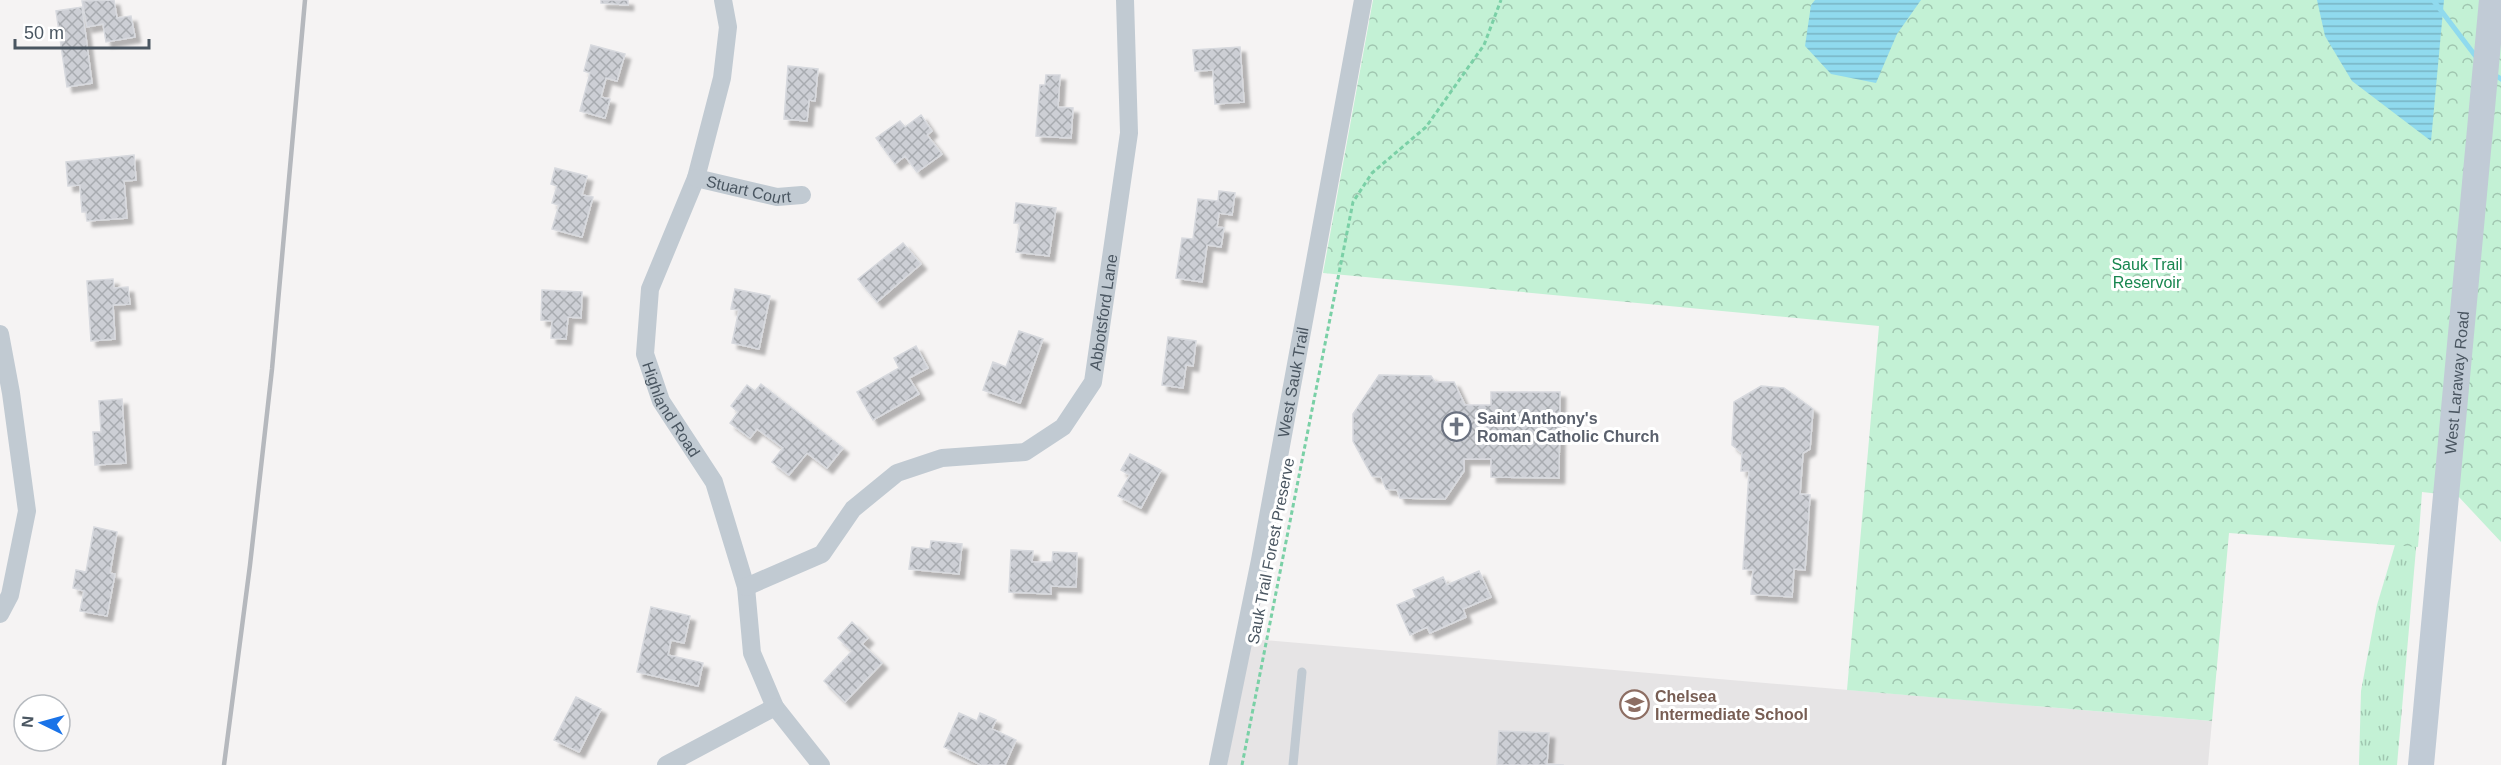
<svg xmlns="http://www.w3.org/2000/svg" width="2501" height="765" font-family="Arial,sans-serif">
<defs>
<pattern id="grass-tufts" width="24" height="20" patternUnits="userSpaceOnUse" patternTransform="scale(1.5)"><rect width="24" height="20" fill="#c3f1d5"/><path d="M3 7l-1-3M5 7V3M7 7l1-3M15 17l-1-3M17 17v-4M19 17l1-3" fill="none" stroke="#a0c6b0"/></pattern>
<pattern id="park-crowns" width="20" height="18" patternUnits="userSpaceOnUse" patternTransform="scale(1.5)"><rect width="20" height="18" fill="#c3f1d5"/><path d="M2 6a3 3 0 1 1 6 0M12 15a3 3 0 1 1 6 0" fill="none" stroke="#a0c6b0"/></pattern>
<pattern id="water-rules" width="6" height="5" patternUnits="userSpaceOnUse" patternTransform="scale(1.5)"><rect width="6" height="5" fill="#90daee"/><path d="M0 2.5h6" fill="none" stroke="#78b4c4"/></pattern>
<pattern id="building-cross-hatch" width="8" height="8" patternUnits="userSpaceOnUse" patternTransform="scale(1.5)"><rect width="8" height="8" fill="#cdcfd5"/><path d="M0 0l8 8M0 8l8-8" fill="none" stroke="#a8abb0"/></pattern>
<filter id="shadow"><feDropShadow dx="5.5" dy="5.5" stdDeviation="1.5" flood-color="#0004"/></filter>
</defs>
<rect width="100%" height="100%" fill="#f5f3f3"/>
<path fill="#e6e4e5" d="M1251,639L2212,721L2208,765H1227Z"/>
<path fill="url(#grass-tufts)" d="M2421,492L2397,765H2359L2361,691L2377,605L2395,545Z"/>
<path fill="url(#park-crowns)" d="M1373,0H2501V542L2458,496L2422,492L2418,547L2229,533L2212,721L1847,690L1879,326L1323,273Z"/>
<path fill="url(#water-rules)" d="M1815,0H1921L1897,34L1876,83L1831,74L1805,46L1811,5Z
M2317,0H2444L2431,141L2352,81L2325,36Z"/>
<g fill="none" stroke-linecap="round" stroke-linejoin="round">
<path stroke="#90daee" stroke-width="5" d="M2433,0L2477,58
M2498,77L2501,79"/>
</g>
<path fill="url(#building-cross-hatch)" stroke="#d7d9de" stroke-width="1.5" filter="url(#shadow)" d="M114,0L117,18L131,16L135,37L106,42L103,24L87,27L82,1Z
M601,0H628V5L601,3Z
M82,7L92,83L67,87L56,11Z
M591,45L625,54L617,81L606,78L601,97L610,99L605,118L580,111L590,73L584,71Z
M1240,47L1244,102L1215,104L1213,70L1195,71L1193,50Z
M788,66L818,69L815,101L809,100L807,121L784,119Z
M1046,75H1060L1058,107L1073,108L1071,138L1036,136L1040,85H1045Z
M921,115L932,131L927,135L942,154L917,172L905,156L895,164L876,138L900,121L905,127Z
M134,155L136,180L124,181L127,218L87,221L86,212H82L80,185L68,186L66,162Z
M555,168L587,176L582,195L593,197L582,237L552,229L559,205L552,203L557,186L551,184Z
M1219,191L1235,193L1232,215L1219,213L1217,227L1224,228L1221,247L1207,245L1202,282L1176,278L1182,238L1193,239L1198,199L1218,201Z
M1016,203L1056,208L1049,256L1016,252L1020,223H1014Z
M903,243L921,264L877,302L858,279Z
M113,279L114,288L128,287L130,304L113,305L115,339L91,341L87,281Z
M735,289L770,296L759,349L732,343L739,310L731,309Z
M542,290L582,292L581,318L568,317L566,339L551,338L552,321L541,320Z
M1019,331L1043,339L1020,403L983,390L993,362L1006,367Z
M1168,337L1196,341L1193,366L1186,365L1183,388L1162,385Z
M916,346L928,368L909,378L919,394L873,420L857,392L899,368L894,358Z
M1379,375L1431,376L1435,382H1454L1465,405H1491V392H1560L1559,478L1491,477V459H1464V471L1445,499L1400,498L1397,490L1386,489L1381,477L1372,476L1353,441V414Z
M761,384L843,448L827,468L807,453L789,475L772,462L783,448L757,429L750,438L730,423L738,412L731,406L747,385L755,391Z
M1761,386L1784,388L1813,409L1810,449L1803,453L1800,494L1810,495L1805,570L1794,569L1792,597L1751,594L1753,570L1743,569L1749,471H1741L1742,453L1732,445L1734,402Z
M122,399L126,463L95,465L93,432H101L99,401Z
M1130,454L1161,470L1141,508L1118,496L1130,475L1121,470Z
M94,527L117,532L110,573L115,574L107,616L80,611L84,591L73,588L76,570L86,572Z
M931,541L962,544L959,574L909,569L912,547L930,549Z
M1011,550L1033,551L1032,562H1052L1053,552L1077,553L1076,587L1051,586V594L1009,592Z
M1479,571L1491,597L1463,609L1466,617L1430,633L1427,627L1410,635L1397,605L1416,597L1413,590L1443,577L1447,585Z
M651,607L690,616L684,643L671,640L668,655L703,663L698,686L637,672Z
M852,622L868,638L862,644L882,663L845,702L824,681L852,651L838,638Z
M576,697L601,709L579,752L554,740Z
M959,713L977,721L980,713L996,720L992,729L1016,740L1005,765H981L944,747Z
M1499,731L1549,733L1547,764L1564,765H1497Z"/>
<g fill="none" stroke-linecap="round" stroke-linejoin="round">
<path stroke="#7ad0a6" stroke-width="3" stroke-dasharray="4.5 3" stroke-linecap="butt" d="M1242,765L1353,202L1372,173L1426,127L1484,45L1501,0"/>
<path stroke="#c1cad2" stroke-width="9" d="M1293,765L1302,672"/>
<g stroke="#c1cad2" stroke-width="18">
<path id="s1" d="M723,0L728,27L722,78L696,178L650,289L645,354L661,401L714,482L746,587L752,653L775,707L821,765"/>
<path id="s2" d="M696,178L777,197L802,195"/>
<path d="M0,334L11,393L27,511L10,595L0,614"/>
<path id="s3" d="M746,587L822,554L853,509L897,473L942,458L1025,452L1063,427L1093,382L1129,133L1125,0"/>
<path d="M666,765L775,707"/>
<path id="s4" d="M1218,765L1260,560L1363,0"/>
</g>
<path stroke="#c1cbd6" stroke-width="26" id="s5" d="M2421,765L2492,0"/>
<path stroke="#b5b8bd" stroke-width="4.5" d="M224,765L250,565L272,369L305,0"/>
</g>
<defs>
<symbol id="church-ring" viewBox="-11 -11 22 22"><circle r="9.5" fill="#fff" stroke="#6b7280" stroke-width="1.5"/><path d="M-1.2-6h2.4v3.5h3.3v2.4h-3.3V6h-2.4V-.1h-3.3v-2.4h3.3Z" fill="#6b7280"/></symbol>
<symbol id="school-ring" viewBox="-11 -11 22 22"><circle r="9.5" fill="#fff" stroke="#8d6e63" stroke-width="1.5"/><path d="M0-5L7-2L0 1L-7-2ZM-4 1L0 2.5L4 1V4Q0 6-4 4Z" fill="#8d6e63"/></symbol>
</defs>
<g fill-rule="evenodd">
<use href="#church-ring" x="1440" y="410" width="33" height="33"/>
<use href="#school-ring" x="1618" y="688" width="33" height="33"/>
</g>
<g text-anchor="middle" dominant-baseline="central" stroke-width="6" stroke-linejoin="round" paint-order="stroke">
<g font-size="16" fill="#4a5661" stroke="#fff">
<text stroke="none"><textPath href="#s2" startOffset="54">Stuart Court</textPath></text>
<text stroke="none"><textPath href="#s3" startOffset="495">Abbotsford Lane</textPath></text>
<text stroke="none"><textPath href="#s4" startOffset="390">West Sauk Trail</textPath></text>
<text stroke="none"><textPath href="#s5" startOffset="384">West Laraway Road</textPath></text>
<text stroke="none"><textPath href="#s1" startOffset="429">Highland Road</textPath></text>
<text transform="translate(1271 551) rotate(-79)">Sauk Trail Forest Preserve</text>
</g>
<g font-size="16" fill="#17864f" stroke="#fff">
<text x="2147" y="264">Sauk Trail<tspan x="2147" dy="18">Reservoir</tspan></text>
</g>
<g font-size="16" font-weight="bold" fill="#5b616d" stroke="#fff" text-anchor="start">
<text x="1477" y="418">Saint Anthony's<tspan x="1477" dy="18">Roman Catholic Church</tspan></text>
</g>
<g font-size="16" font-weight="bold" fill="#785e54" stroke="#fff" text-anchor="start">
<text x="1655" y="696">Chelsea<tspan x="1655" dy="18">Intermediate School</tspan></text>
</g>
</g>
<g transform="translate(42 723) rotate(275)"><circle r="28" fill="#ffffff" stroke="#b7bbc0" stroke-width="1.5"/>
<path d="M0-4.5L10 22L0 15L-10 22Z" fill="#1a73e8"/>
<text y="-9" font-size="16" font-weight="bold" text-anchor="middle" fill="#4a5661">N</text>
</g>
<path d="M15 39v9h134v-9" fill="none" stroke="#4a5661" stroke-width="3"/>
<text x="24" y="39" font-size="18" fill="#4a5661" stroke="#ffffff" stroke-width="4.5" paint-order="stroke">50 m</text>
</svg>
